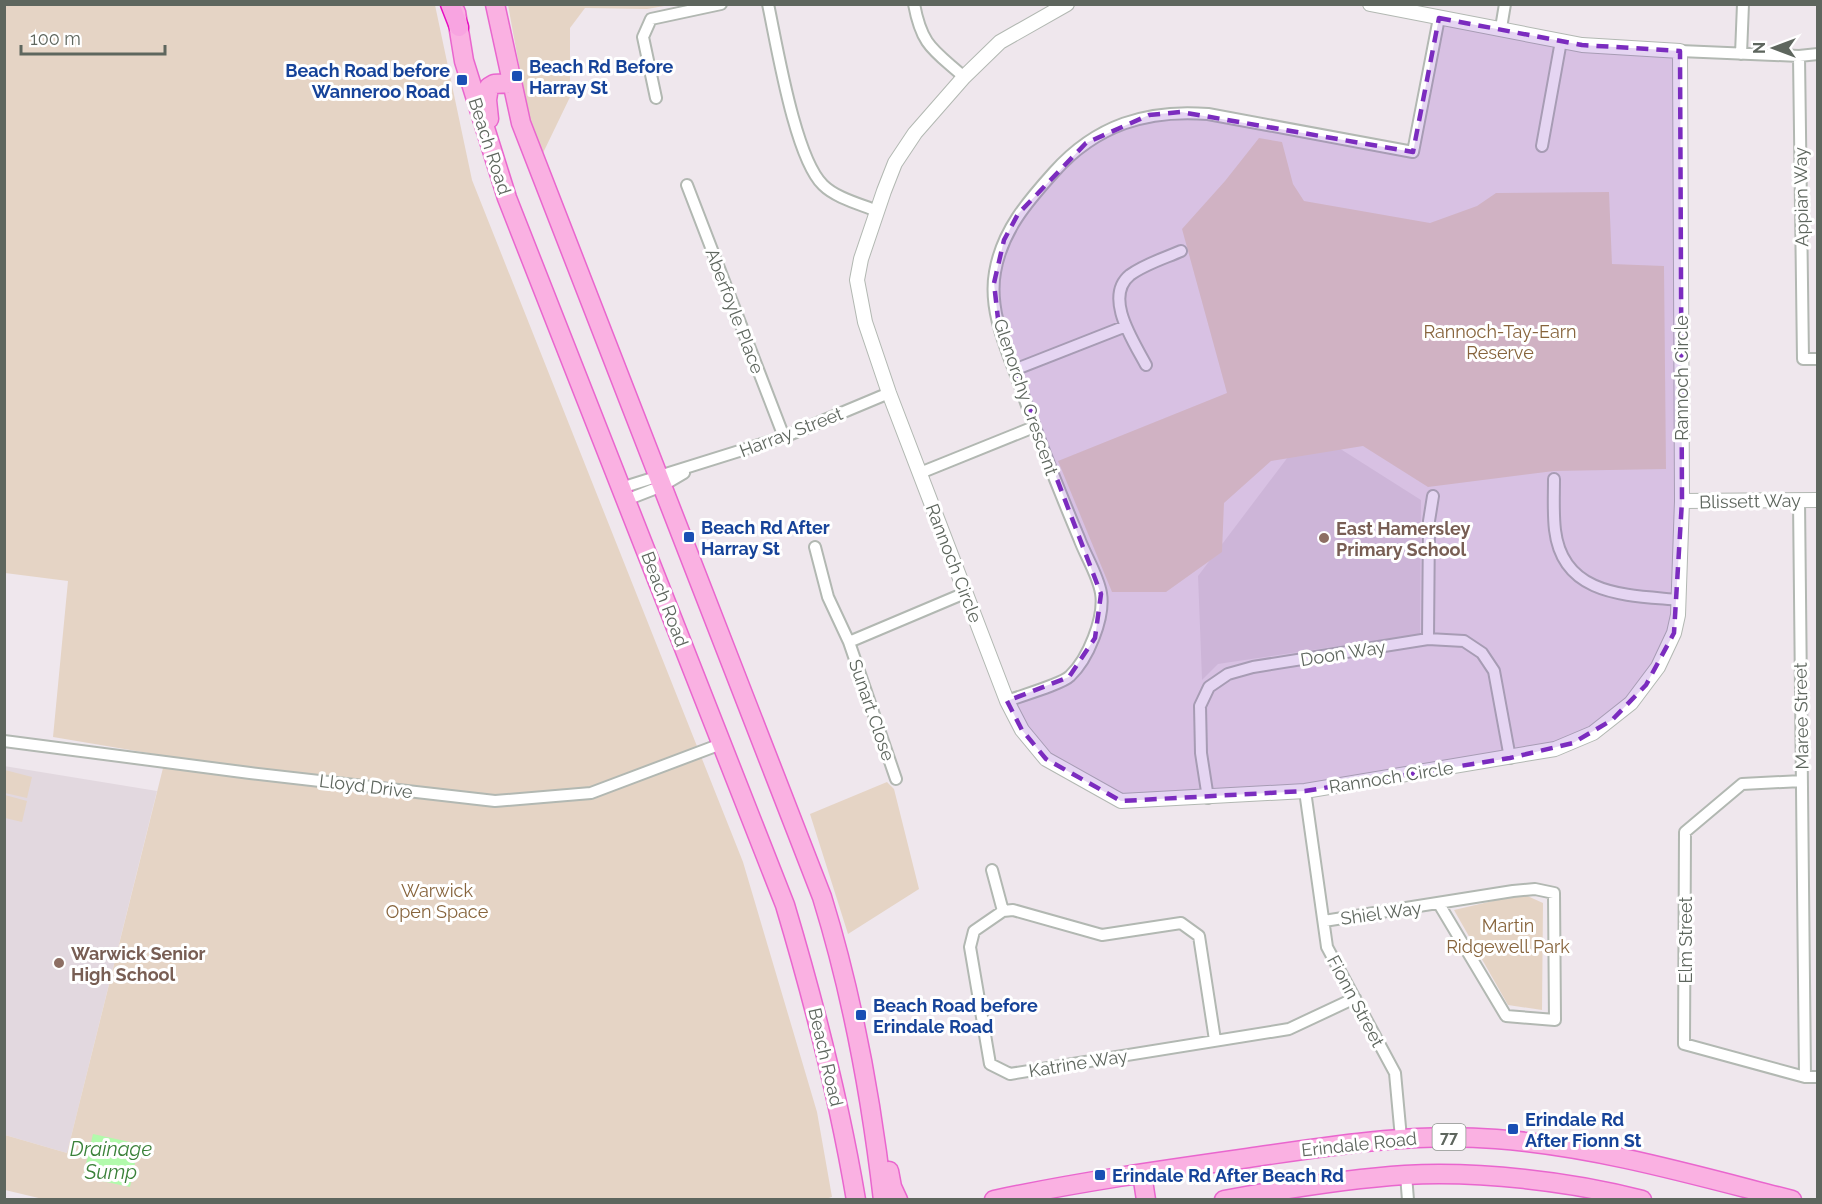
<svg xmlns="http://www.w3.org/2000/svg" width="1822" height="1204" font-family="Raleway,sans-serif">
<rect width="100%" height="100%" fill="#efe7ed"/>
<path fill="#e2d8df" d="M1309,429L1421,500L1420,634L1218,664L1202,680L1198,576Z
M4,766L157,791L67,1153L5,1135Z"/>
<path fill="#e5d4c5" d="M5,5H435L472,180L743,862L817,1112L832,1197L821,1200H47L5,1190V1135L67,1153L166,756L53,737L68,581L5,573Z
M508,5H670L647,9L585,8L570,28V97L543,153L529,119Z
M1259,138L1282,142L1293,184L1304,201L1430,223L1477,206L1496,193L1609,192L1612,264L1664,266L1666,469L1554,471L1428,487L1363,446L1271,461L1224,503L1222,552L1166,592H1112L1058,461L1227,393L1182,229L1225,181Z
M5,770L32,777L27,798L5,793Z
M887,782L894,789L919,889L848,934L810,814Z
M5,795L27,801L22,822L5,818Z
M1523,894L1543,903L1542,1010L1508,1005L1454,910Z"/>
<path fill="#b2faac" d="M93,1134L139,1144L130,1187L83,1177Z"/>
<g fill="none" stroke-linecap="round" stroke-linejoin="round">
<defs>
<path id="minor" d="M768,4C777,46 795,158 823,185C836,198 860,204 877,211
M914,4C922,47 934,50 964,77
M1501,28L1505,4
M1680,51L1799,56L1818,54
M1741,54L1743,4
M1799,56L1803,359H1818
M656,98L643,37L651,19L721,4
M1542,146L1561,41
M687,185L784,437
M1146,365C1134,342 1103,297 1130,275C1145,264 1165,258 1181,251
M1014,370L1126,326
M920,473L1034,427
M1554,479C1554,496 1553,513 1555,530C1563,597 1628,595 1679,600
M621,488L784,437L889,393
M626,500L662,486L684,473
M1799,500L1805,1077
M815,547L828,597L849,642L896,779
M1428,639L1429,521L1433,496
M849,642L965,593
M1007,701C1020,696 1062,684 1070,676C1088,659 1105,618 1101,593C1098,575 1085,555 1079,538C1058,488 1038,437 1020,386C1007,350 988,311 995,272C1002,231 1027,202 1054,172C1096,125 1147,109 1208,114L1413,152L1439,18
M4,741L250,773L495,801L591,793L721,744
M1802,781L1742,784L1685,832L1684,1044L1805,1077H1818
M1305,791L1327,947L1395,1073L1401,1138
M1208,798L1201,753L1200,706L1209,687L1228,674L1253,667L1428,639L1464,641L1482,653L1494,671L1510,758
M992,870L1003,911
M1324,921L1513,891L1535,889L1554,893L1555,1020L1506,1016L1439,904
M1215,1040L1199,936L1181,923L1102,935L1013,910L1003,911L974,931L970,947L990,1064L1010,1074L1289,1029L1355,998
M1406,1175L1408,1200"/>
<path id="tertiary" d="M1067,4L1000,42L964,77L915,133L895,163L884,191L861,259L857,280L865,322L889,393L1007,701L1022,730L1046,759L1121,801L1305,791L1555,749L1593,733L1631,703L1658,667L1674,633L1678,615L1682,501L1680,51L1582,45L1370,4
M1682,501L1818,500"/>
<path id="primary" d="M495,4L521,123L822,897C853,997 871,1096 883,1200
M456,12L464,61L507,198L785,905C814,1002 839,1099 856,1200
M489,119L487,100L489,87L494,84L512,83
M889,1171L892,1187L898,1200
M1142,1174L1146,1200
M994,1200C1078,1182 1163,1170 1248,1158C1331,1146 1412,1132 1496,1139C1598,1147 1694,1175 1792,1200
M1224,1200C1284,1189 1344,1179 1405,1175C1479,1171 1570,1181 1642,1200"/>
<path id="trunk" d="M450,4L459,27"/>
</defs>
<use href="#minor" stroke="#b2b8b2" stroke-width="14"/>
<use href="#tertiary" stroke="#b2b8b2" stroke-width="16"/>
<use href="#primary" stroke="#e966ce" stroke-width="21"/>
<use href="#trunk" stroke="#e70fc2" stroke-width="21"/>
<use href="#minor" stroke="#fff" stroke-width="10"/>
<use href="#tertiary" stroke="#fff" stroke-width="14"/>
<use href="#primary" stroke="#fab1e2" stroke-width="18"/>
<use href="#trunk" stroke="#f8a4e1" stroke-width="18"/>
</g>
<path fill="#7b2cbf" fill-opacity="0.2" stroke="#7b2cbf" stroke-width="4.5" stroke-dasharray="12 8" stroke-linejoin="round" d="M1439,18L1582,45L1680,51L1682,501L1674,633L1646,685L1612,720L1573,743L1510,758L1305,791L1121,801L1046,759L1022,730L1007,701L1069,677L1095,638L1101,594L999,328L994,283L1004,240L1018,214L1086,143L1149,115L1181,112L1413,152Z"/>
<g fill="#1a4fb4" stroke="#fff" stroke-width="2">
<rect x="511" y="70" width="12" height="12" rx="3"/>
<rect x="456" y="74" width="12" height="12" rx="3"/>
<rect x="683" y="531" width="12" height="12" rx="3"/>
<rect x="855" y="1009" width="12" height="12" rx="3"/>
<rect x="1507" y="1123" width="12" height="12" rx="3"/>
<rect x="1094" y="1169" width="12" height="12" rx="3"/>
</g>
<g fill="#8d6e63" stroke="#fff" stroke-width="2">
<circle cx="1324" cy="538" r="6"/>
<circle cx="59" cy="963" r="6"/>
</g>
<g text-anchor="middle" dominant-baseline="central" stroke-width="6" stroke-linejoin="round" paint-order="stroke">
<rect fill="#fff" stroke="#8e948e" stroke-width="1.5" x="1432.5" y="1124" width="33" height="26" rx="4.5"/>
<g font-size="16" font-weight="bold" fill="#5e665e">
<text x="1449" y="1137">77</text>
</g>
<g font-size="18" font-weight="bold" fill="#164399" stroke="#fff" text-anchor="start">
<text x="529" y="66">Beach Rd Before<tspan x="529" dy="21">Harray St</tspan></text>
<text x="450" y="70" text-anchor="end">Beach Road before<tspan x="450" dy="21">Wanneroo Road</tspan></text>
<text x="701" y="527">Beach Rd After<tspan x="701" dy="21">Harray St</tspan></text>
<text x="873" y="1005">Beach Road before<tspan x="873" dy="21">Erindale Road</tspan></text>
<text x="1525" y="1119">Erindale Rd<tspan x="1525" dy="21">After Fionn St</tspan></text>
<text x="1112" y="1175">Erindale Rd After Beach Rd</text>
</g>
<g font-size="18" fill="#5e665e" stroke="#fff">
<text transform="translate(490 146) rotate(72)">Beach Road</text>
<text transform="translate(1801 197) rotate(-91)">Appian Way</text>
<text transform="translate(735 311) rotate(69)">Aberfoyle Place</text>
<text transform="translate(1681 378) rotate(-90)">Rannoch Circle</text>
<text transform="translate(1026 397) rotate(71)">Glenorchy Crescent</text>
<text transform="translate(791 432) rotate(-21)">Harray Street</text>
<text transform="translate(1750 501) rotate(-1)">Blissett Way</text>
<text transform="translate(954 563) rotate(69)">Rannoch Circle</text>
<text transform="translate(665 599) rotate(69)">Beach Road</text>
<text transform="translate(1343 653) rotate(-9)">Doon Way</text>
<text transform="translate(872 710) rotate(71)">Sunart Close</text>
<text transform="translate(1801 716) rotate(-91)">Maree Street</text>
<text transform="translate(1391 777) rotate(-9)">Rannoch Circle</text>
<text transform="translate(366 786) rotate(7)">Lloyd Drive</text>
<text transform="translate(1381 913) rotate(-8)">Shiel Way</text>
<text transform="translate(1685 940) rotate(-90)">Elm Street</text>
<text transform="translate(1356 1001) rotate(62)">Fionn Street</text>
<text transform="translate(826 1057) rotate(77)">Beach Road</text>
<text transform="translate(1078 1063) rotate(-9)">Katrine Way</text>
<text transform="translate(1359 1144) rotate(-6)">Erindale Road</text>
</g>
<g font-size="18" fill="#87643c" stroke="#fff">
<text x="1500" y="331">Rannoch-Tay-Earn<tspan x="1500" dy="21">Reserve</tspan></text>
<text x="437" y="890">Warwick<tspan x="437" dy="21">Open Space</tspan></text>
<text x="1508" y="925">Martin<tspan x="1508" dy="21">Ridgewell Park</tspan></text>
</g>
<g font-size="18" font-weight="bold" fill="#785e54" stroke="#fff" text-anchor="start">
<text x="1336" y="528">East Hamersley<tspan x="1336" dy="21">Primary School</tspan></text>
<text x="71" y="953">Warwick Senior<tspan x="71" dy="21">High School</tspan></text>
</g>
<g font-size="20" font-style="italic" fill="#3a8139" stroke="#fff">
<text x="111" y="1149">Drainage<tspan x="111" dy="23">Sump</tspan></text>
</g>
</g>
<rect width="1822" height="1204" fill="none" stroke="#5e665e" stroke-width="12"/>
<g transform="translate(1774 48) rotate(270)" stroke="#ffffff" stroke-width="4.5" paint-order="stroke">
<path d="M0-4.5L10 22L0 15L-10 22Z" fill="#5e665e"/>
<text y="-9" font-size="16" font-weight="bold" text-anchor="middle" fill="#5e665e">N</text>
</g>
<path d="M21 45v9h144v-9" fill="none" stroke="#5e665e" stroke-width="3"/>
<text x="30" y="45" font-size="18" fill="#5e665e" stroke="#ffffff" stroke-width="4.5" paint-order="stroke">100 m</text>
</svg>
